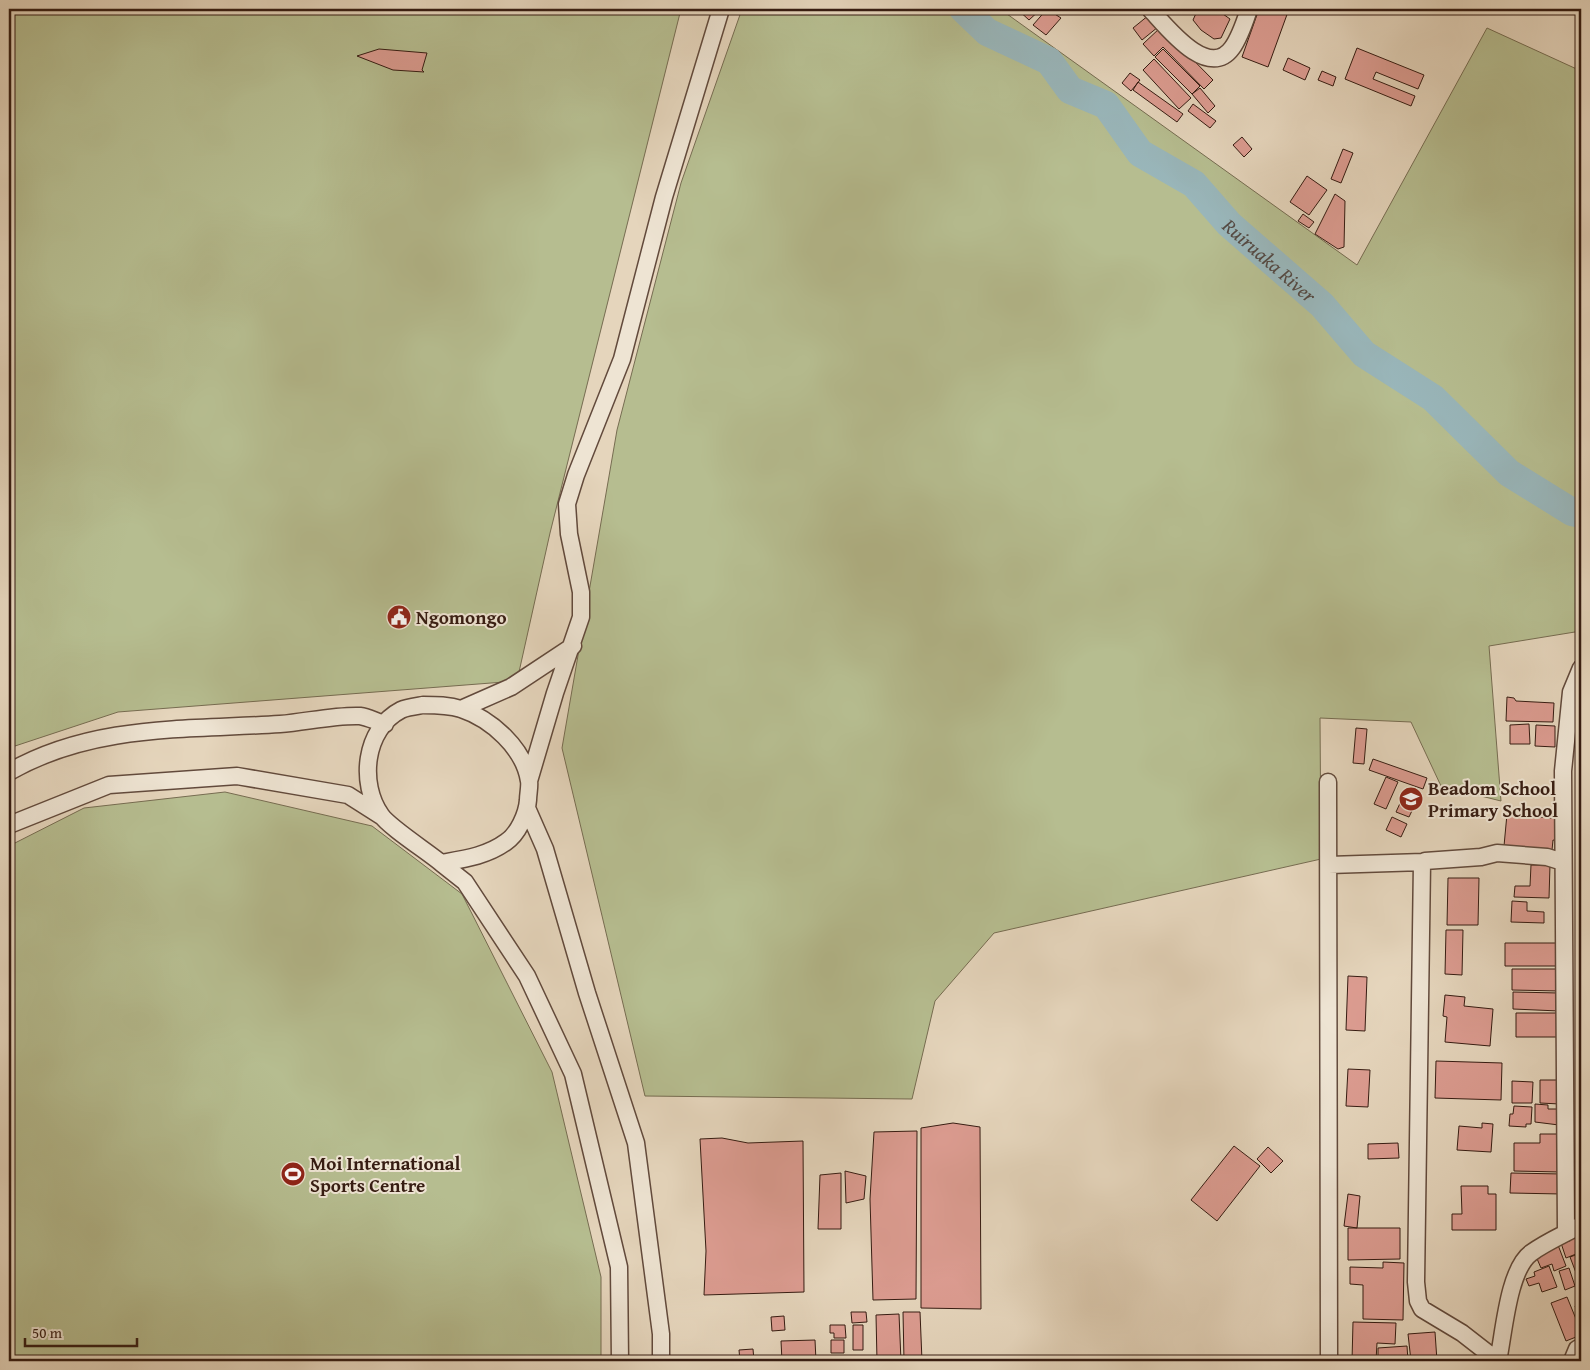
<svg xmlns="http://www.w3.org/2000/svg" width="1590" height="1370" font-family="'Gentium Book Plus',serif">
<rect width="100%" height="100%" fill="#e5d5bc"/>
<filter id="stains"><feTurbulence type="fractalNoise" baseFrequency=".004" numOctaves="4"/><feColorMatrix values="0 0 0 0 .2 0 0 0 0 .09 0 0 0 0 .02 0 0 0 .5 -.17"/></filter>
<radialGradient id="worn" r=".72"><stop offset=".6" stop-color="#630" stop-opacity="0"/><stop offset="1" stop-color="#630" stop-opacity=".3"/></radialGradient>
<path fill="#b6bd90" stroke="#766c51" d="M9,9H681L550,533L517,681L118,712L9,748Z
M742,9H1000L1357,265L1487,28L1581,71V631L1489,646L1501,801L1441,786L1411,722L1320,718L1321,859L994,933L935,1001L912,1099L645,1096L562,748L617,430L681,183Z
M225,792L372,826L462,894L552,1072L601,1277V1361H9V846L84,808Z"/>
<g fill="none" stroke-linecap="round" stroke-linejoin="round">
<path stroke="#99b6ba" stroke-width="28" id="s1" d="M963,9L987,32L1049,61L1070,90L1106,105L1140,153L1194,184L1229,224L1322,305L1364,354L1433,398L1509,473L1572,512L1581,514"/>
</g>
<path fill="#dc9c91" stroke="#361c12" d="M1017,9H1041L1029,20Z
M1047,9L1061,18L1046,35L1033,25Z
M1198,9H1216L1230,19L1221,38L1214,39L1201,30L1193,20Z
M1259,9H1289L1268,67L1242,57Z
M1149,15L1158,27L1142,40L1133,28Z
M1161,27L1213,80L1204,89L1163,47L1154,56L1143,44Z
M1357,48L1424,75L1418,89L1376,72L1373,79L1415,96L1411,106L1345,79Z
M379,49L427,53L422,70L424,72L393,70L357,56Z
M1163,49L1200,86L1192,94L1155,57Z
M1288,58L1310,68L1305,80L1283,70Z
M1154,59L1191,98L1179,109L1143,70Z
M1322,71L1336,77L1333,86L1318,80Z
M1130,73L1140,80L1131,91L1122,83Z
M1138,82L1183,114L1177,122L1133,90Z
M1200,88L1215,106L1208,113L1192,94Z
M1193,104L1216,121L1210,128L1188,111Z
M1242,137L1252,149L1244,157L1233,145Z
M1343,149L1353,153L1341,183L1331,179Z
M1307,176L1327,190L1309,215L1290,202Z
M1335,194L1345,201L1344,247L1338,249L1315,234Z
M1303,214L1314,222L1309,228L1298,221Z
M1507,697L1514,698L1516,701L1554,703L1553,722L1506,721Z
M1529,724L1530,744H1510V725Z
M1536,725L1555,726V747L1535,746Z
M1356,728L1367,729L1364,764L1353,763Z
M1373,759L1427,778L1423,789L1369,770Z
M1386,777L1398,782L1386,809L1374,804Z
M1407,788L1420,794L1409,817L1396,812Z
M1507,814L1561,819L1560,841L1553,840L1552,850L1504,846Z
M1392,817L1407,824L1401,837L1386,830Z
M1531,865H1550L1549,898L1514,897L1515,886H1530Z
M1448,878H1479L1478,925H1447Z
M1512,901L1527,902V911L1544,912V923L1511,922Z
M1446,930H1463L1462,975L1445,974Z
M1505,943H1557V966H1505Z
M1512,969H1559V991L1512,990Z
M1348,976L1367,977L1365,1031L1346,1030Z
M1513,992L1559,993V1011L1513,1009Z
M1445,995L1465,997L1464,1006L1493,1009L1490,1046L1445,1042L1447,1017L1443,1016Z
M1516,1013H1560V1037H1516Z
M1436,1061L1502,1063L1501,1100L1435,1098Z
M1348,1069L1370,1070L1368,1107L1346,1106Z
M1540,1080H1561L1560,1104L1540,1103Z
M1512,1081L1533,1082L1532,1103H1512Z
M1535,1104L1548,1105V1109H1559V1125L1535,1122Z
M1514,1106L1532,1107L1531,1124H1526V1127L1509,1126L1510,1114H1513Z
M953,1123L980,1127L981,1309L921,1308V1128Z
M1482,1123L1493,1124L1491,1152L1457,1150L1459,1126L1482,1128Z
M917,1131L916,1299L873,1300L870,1199L874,1132Z
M1540,1134H1561L1560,1172L1514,1171V1143H1540Z
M722,1138L748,1143L803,1141L804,1292L704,1295L706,1251L700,1139Z
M1398,1143L1399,1158L1368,1159V1144Z
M1234,1146L1260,1166L1217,1221L1191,1200Z
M1268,1147L1283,1161L1271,1173L1257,1159Z
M845,1171L866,1176L864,1199L846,1203Z
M841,1173V1229H818L820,1175Z
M1511,1173L1562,1174V1194L1510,1193Z
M1461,1186H1488V1194H1496V1230H1452V1214H1462Z
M1348,1194L1360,1196L1357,1228L1344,1226Z
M1348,1228H1400V1259L1348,1260Z
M1581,1235V1252L1566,1258L1561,1243Z
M1558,1245L1566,1266L1554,1271L1552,1264L1541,1268L1535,1254Z
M1581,1253V1286L1570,1257Z
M1383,1262L1404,1263L1403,1320L1363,1319V1285L1350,1284V1267L1383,1268Z
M1549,1266L1557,1287L1542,1292L1539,1283L1529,1286L1526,1279L1535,1276L1534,1272Z
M1569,1268L1575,1286L1565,1290L1559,1271Z
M1567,1297L1576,1319L1580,1317L1581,1320V1335L1566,1341L1551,1303Z
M1581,1303V1315L1579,1316L1575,1306Z
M851,1312H866L867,1322L852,1323Z
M903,1312H920L922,1361H904Z
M899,1314L901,1361H877L876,1315Z
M784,1316L785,1330L772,1331L771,1317Z
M1353,1322L1396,1323L1395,1344L1377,1343L1376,1361H1352Z
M830,1325H845L846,1338H834V1333H830Z
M853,1325H863V1350H853Z
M1435,1332L1437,1361H1411L1408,1334Z
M815,1340L816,1361H782L781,1341Z
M831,1340H844V1353H831Z
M1407,1346L1408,1361H1378V1348Z
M753,1349L754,1361H740L739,1350Z
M830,1356H846V1361H830Z"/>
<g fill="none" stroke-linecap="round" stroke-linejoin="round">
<defs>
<path id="minor" d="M1150,9C1166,26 1208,81 1232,48C1240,37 1245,21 1249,9
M423,705C436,705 449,705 461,709C491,719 524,748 529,781C530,786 528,794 528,800C527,814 518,834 506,842C487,856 464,859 441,863C428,852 389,827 381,815C359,784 364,729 401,710C407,707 417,706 423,705Z
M461,709L511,687L573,646
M9,772C93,724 186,730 280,724C306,722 334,715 360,716C368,717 377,722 385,724
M529,781L555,693L581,617V592L569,534L567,504L576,475L622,359L664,197L721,9
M1328,782L1329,1361
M527,808L545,849L587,993L636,1143L661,1334V1361
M9,825L109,785L237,776L348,795L381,816
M441,863L465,882L527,976L573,1074L619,1267L620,1361
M1329,865L1423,862
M1566,1233L1563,771L1571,692L1581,668
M1498,1361L1462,1333L1422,1309L1418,1301L1416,1282L1422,863L1425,861L1481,857L1497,853L1547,857L1563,862
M1498,1361C1504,1333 1508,1270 1531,1253C1546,1242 1565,1234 1581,1225
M1572,1361L1577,1349L1581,1347"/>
</defs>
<use href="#minor" stroke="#624a3c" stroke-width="19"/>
<use href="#minor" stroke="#eee4d3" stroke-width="16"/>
</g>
<defs>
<symbol id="civic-disc" viewBox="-11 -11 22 22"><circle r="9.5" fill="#8f2418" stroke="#eee4d3"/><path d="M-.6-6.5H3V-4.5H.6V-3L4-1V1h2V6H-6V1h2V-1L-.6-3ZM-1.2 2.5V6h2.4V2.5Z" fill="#fff"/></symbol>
<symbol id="school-disc" viewBox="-11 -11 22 22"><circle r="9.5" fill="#8f2418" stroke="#eee4d3"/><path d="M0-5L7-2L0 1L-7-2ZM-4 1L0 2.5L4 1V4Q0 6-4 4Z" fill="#fff"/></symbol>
<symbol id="stadium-disc" viewBox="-11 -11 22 22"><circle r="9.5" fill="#8f2418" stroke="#eee4d3"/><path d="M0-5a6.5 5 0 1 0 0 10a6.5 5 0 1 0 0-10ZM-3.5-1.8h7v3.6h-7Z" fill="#fff"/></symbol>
</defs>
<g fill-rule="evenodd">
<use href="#civic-disc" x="385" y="603" width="28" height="28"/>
<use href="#school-disc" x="1397" y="785" width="28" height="28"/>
<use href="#stadium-disc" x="279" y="1160" width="28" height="28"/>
</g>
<g text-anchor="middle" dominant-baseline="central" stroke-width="4" stroke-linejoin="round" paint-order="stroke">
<g font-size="19" font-weight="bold" fill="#361c12" stroke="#eee4d3" text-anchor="start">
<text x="416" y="617">Ngomongo</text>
<text x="1428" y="788">Beadom School<tspan x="1428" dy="22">Primary School</tspan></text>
<text x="310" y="1163">Moi International<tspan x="310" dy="22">Sports Centre</tspan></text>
</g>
<g font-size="20" font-style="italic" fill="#544a44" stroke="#eee4d3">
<text stroke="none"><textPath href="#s1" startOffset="405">Ruiruaka River</textPath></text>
</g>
</g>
<rect width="1590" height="1370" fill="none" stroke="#e5d5bc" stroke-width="30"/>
<rect x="10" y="10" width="1570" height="1350" fill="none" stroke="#361c12" stroke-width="2.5"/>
<rect x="15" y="15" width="1560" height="1340" fill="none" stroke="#361c12"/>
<path d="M25 1338v8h112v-8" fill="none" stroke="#361c12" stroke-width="2.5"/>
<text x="32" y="1338" font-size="15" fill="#361c12" stroke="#eee4d3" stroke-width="4" paint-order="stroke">50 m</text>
<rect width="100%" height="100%" filter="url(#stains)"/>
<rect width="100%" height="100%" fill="url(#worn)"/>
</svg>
